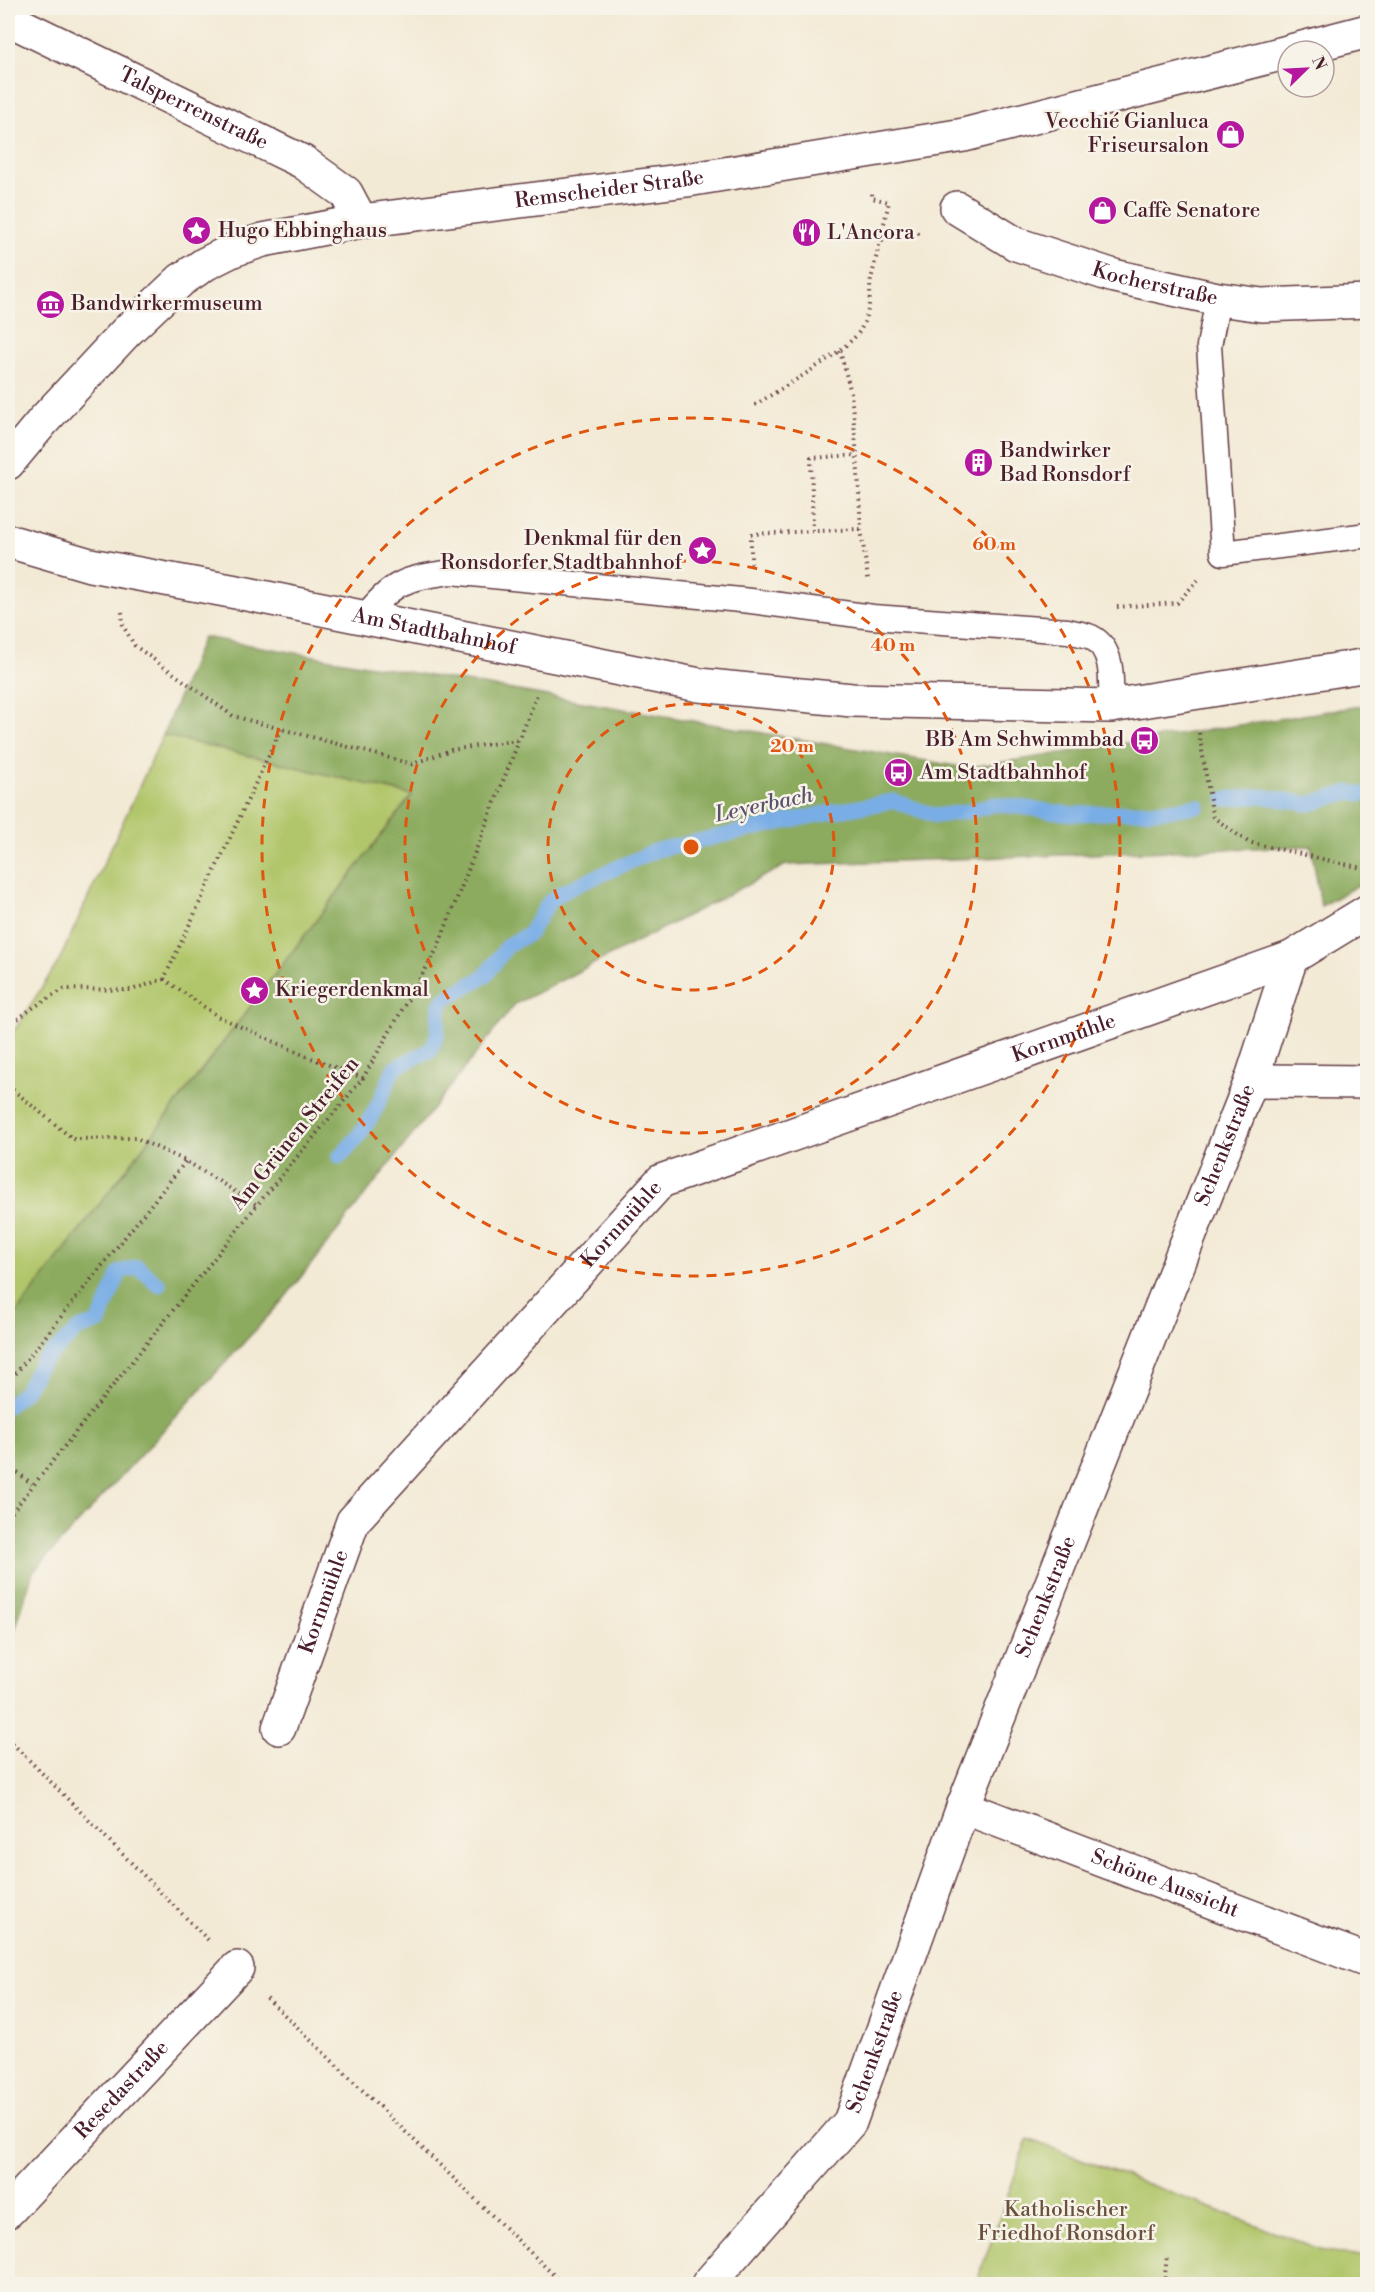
<svg xmlns="http://www.w3.org/2000/svg" width="1375" height="2292" font-family="'Libre Bodoni',serif">
<rect width="100%" height="100%" fill="#f7f3e8"/>
<filter id="ink" filterUnits="userSpaceOnUse"><feTurbulence type="fractalNoise" baseFrequency=".0167" numOctaves="2"/><feDisplacementMap in="SourceGraphic" scale="12" xChannelSelector="R" yChannelSelector="G"/><feConvolveMatrix kernelMatrix="1 2 1 2 8 2 1 2 1" color-interpolation-filters="sRGB"/></filter>
<filter id="wash" filterUnits="userSpaceOnUse"><feTurbulence type="fractalNoise" baseFrequency=".008" numOctaves="4" result="noise"/><feDisplacementMap in="SourceGraphic" scale="24" xChannelSelector="R" yChannelSelector="G"/><feGaussianBlur stdDeviation="1.35" result="paint"/><feColorMatrix in="noise" values="0 0 0 0 0 0 0 0 0 0 0 0 0 0 0 0 0 1.4 0 .05"/><feComposite in="paint" operator="in"/></filter>
<g filter="url(#wash)">
<rect width="100%" height="100%" fill="#f3ead5"/>
<path fill="#b1c66b" stroke="#7e724b" stroke-width="1.5" d="M163,735L412,795L8,1324V1040L59,961Z
M1028,2139L1325,2251L1367,2257V2284H976Z"/>
<path fill="#8cab5f" stroke="#6b6545" stroke-width="1.5" d="M203,637L967,768L1367,705V880L1321,906L1311,846L786,865L515,1004L283,1300L33,1572L8,1652V1324L412,795L163,735Z"/>
<g fill="none" stroke-linecap="round" stroke-linejoin="round">
<path stroke="#79ade6" stroke-width="15" d="M1225,799L1261,796L1309,804L1350,792L1362,794
M339,1157C366,1133 381,1101 394,1068L431,1050L437,1035L440,1005L446,998L485,976L508,945L529,934L549,902L564,891L657,850L831,812L894,801L936,816L970,811L995,804L1073,814L1169,810L1198,806
M8,1406L25,1391L42,1362L79,1329L99,1322L120,1272L138,1267L159,1285"/>
</g>
</g>
<g filter="url(#ink)">
<g fill="none" stroke-linecap="round" stroke-linejoin="round">
<defs>
<path id="service" d="M1218,299L1209,346L1223,553L1368,535
M363,619C394,581 403,579 451,572L751,601L873,617L1068,631C1075,633 1085,634 1091,637C1115,649 1111,684 1111,706"/>
<g id="minor">
<path id="s1" d="M8,19L303,162L346,193L361,221"/>
<path id="s2" d="M957,208L1016,244L1114,276L1218,299L1262,305L1368,301"/>
<path d="M1251,1081L1368,1082"/>
<path id="s3" d="M279,1728L353,1521L661,1181L1291,958L1368,911"/>
<path id="s4" d="M963,1807L1368,1961"/>
<path id="s5" d="M8,2211L237,1968"/>
<path id="s6" d="M708,2284L850,2122L963,1807L1251,1081L1291,958"/>
</g>
<g id="secondary">
<path d="M1291,51L1368,31"/>
<path id="s7" d="M8,463L43,421L126,332L181,280L205,264L233,250L263,240L361,221L687,180L964,135L1288,52"/>
<path id="s8" d="M8,541L90,565L247,594L699,685L852,700L1111,706L1368,665"/>
</g>
</defs>
<use href="#service" stroke="#633d44" stroke-width="27"/>
<use href="#minor" stroke="#633d44" stroke-width="36"/>
<use href="#secondary" stroke="#633d44" stroke-width="36"/>
<path stroke="#633d44" stroke-width="4" stroke-dasharray="1.5 4.5" stroke-linecap="butt" d="M882,240L923,232
M840,351L851,393L857,455L861,529L868,579
M755,405C778,390 850,350 861,329C868,316 871,299 870,284L889,202L872,198V192
M813,531L811,458L857,455
M751,564V534L861,529
M1117,607L1177,603L1198,580
M122,612L123,626L135,646L233,716L412,764L451,750L517,740
M1199,733L1213,817L1248,842L1362,868
M164,979L219,1017L306,1056L363,1078
M8,1026L34,1007L64,989L131,990L164,979L281,729
M8,1086L73,1139L136,1138L186,1161L257,1205
M8,1383L186,1161
M8,1465L32,1484
M8,1517L257,1205L363,1078L437,949L537,695
M8,1739L208,1940
M267,1998L563,2284
M1164,2284L1167,2256"/>
<use href="#service" stroke="#fff" stroke-width="24"/>
<use href="#minor" stroke="#fff" stroke-width="33"/>
<use href="#secondary" stroke="#fff" stroke-width="33"/>
</g>
</g>
<g fill="none" stroke="#e0560e" stroke-width="3" stroke-dasharray="10 8">
<circle cx="691" cy="847" r="143"/>
<circle cx="691" cy="847" r="286"/>
<circle cx="691" cy="847" r="429"/>
</g>
<defs>
<symbol id="shop-disc" viewBox="-11 -11 22 22"><circle r="9.5" fill="#b5179e" stroke="#f7f3e8"/><path d="M-5-2.5h2.3a2.7 3.5 0 0 1 5.4 0H5L5.5 6h-11ZM-1.5-2.5h3a1.5 2.3 0 0 0-3 0Z" fill="#fff"/></symbol>
<symbol id="sight-disc" viewBox="-11 -11 22 22"><circle r="9.5" fill="#b5179e" stroke="#f7f3e8"/><path d="M0-6L1.8-2.2L6-1.7L2.9 1.2L3.7 5.4L0 3.3L-3.7 5.4L-2.9 1.2L-6-1.7L-1.8-2.2Z" fill="#fff"/></symbol>
<symbol id="restaurant-disc" viewBox="-11 -11 22 22"><circle r="9.5" fill="#b5179e" stroke="#f7f3e8"/><path d="M-5-6h1v4h1v-4h1v4h1v-4h1v5L-1.5 .5V6h-2V.5L-5-1ZM5-6V6H3V1.5H1.5Q1.5-4 5-6Z" fill="#fff"/></symbol>
<symbol id="museum-disc" viewBox="-11 -11 22 22"><circle r="9.5" fill="#b5179e" stroke="#f7f3e8"/><path d="M0-6L6-3V-2H-6V-3ZM-5-1h2V3h-2ZM-1-1h2V3h-2ZM3-1h2V3H3ZM-6 4H6V6H-6Z" fill="#fff"/></symbol>
<symbol id="building-disc" viewBox="-11 -11 22 22"><circle r="9.5" fill="#b5179e" stroke="#f7f3e8"/><path d="M-4-6H4V6H1V3H-1V6H-4ZM-2.5-4.3h1.7v1.8h-1.7ZM.8-4.3h1.7v1.8H.8ZM-2.5-1h1.7V.8h-1.7ZM.8-1h1.7V.8H.8Z" fill="#fff"/></symbol>
<symbol id="bus-disc" viewBox="-11 -11 22 22"><circle r="9.5" fill="#b5179e" stroke="#f7f3e8"/><path d="M-5-6H5V4H4V6H2V4H-2V6H-4V4H-5ZM-3.5-4V0h7V-4ZM-3.5 1.2v1.5H-2V1.2ZM2 1.2v1.5H3.5V1.2Z" fill="#fff"/></symbol>
</defs>
<g fill-rule="evenodd">
<use href="#shop-disc" x="1214" y="118" width="33" height="33"/>
<use href="#shop-disc" x="1086" y="194" width="33" height="33"/>
<use href="#sight-disc" x="180" y="214" width="33" height="33"/>
<use href="#restaurant-disc" x="790" y="216" width="33" height="33"/>
<use href="#museum-disc" x="34" y="288" width="33" height="33"/>
<use href="#building-disc" x="962" y="446" width="33" height="33"/>
<use href="#sight-disc" x="686" y="534" width="33" height="33"/>
<use href="#bus-disc" x="1128" y="724" width="33" height="33"/>
<use href="#bus-disc" x="882" y="756" width="33" height="33"/>
<use href="#sight-disc" x="238" y="974" width="33" height="33"/>
</g>
<g text-anchor="middle" dominant-baseline="central" stroke-width="5" stroke-linejoin="round" paint-order="stroke">
<g font-size="21" fill="#4a1f2b" stroke="#f7f3e8">
<text stroke="none"><textPath href="#s1" startOffset="206">Talsperrenstraße</textPath></text>
<text stroke="none"><textPath href="#s7" startOffset="694">Remscheider Straße</textPath></text>
<text stroke="none"><textPath href="#s2" startOffset="214">Kocherstraße</textPath></text>
<text stroke="none"><textPath href="#s8" startOffset="436">Am Stadtbahnhof</textPath></text>
<text stroke="none"><textPath href="#s3" startOffset="1106">Kornmühle</textPath></text>
<text transform="translate(295 1134) rotate(-51)">Am Grünen Streifen</text>
<text stroke="none"><textPath href="#s6" startOffset="1262">Schenkstraße</textPath></text>
<text stroke="none"><textPath href="#s3" startOffset="620">Kornmühle</textPath></text>
<text stroke="none"><textPath href="#s6" startOffset="776">Schenkstraße</textPath></text>
<text stroke="none"><textPath href="#s3" startOffset="134">Kornmühle</textPath></text>
<text stroke="none"><textPath href="#s4" startOffset="216">Schöne Aussicht</textPath></text>
<text stroke="none"><textPath href="#s6" startOffset="290">Schenkstraße</textPath></text>
<text stroke="none"><textPath href="#s5" startOffset="166">Resedastraße</textPath></text>
</g>
<g font-size="21" fill="#4a1f2b" stroke="#f7f3e8" text-anchor="start">
<text x="1209" y="122" text-anchor="end">Vecchié Gianluca<tspan x="1209" dy="24">Friseursalon</tspan></text>
<text x="1123" y="211">Caffè Senatore</text>
<text x="218" y="231">Hugo Ebbinghaus</text>
<text x="827" y="233">L'Ancora</text>
<text x="71" y="304">Bandwirkermuseum</text>
<text x="1000" y="451">Bandwirker<tspan x="1000" dy="24">Bad Ronsdorf</tspan></text>
<text x="682" y="539" text-anchor="end">Denkmal für den<tspan x="682" dy="24">Ronsdorfer Stadtbahnhof</tspan></text>
<text x="1124" y="740" text-anchor="end">BB Am Schwimmbad</text>
<text x="920" y="773">Am Stadtbahnhof</text>
<text x="275" y="990">Kriegerdenkmal</text>
</g>
<g font-size="21" fill="#69513e" stroke="#f7f3e8">
<text x="1066" y="2210">Katholischer<tspan x="1066" dy="24">Friedhof Ronsdorf</tspan></text>
</g>
<g font-size="22" font-style="italic" fill="#5a516c" stroke="#f7f3e8">
<text transform="translate(764 805) rotate(-12)">Leyerbach</text>
</g>
</g>
<circle cx="691" cy="847" r="9" fill="#e0560e" stroke="#f7f3e8" stroke-width="3"/>
<g font-size="18" text-anchor="middle" font-weight="bold" fill="#e0560e" stroke="#f7f3e8" stroke-width="5" stroke-linejoin="round" paint-order="stroke">
<text x="994" y="550">60 m</text>
<text x="893" y="651">40 m</text>
<text x="792" y="752">20 m</text>
</g>
<rect width="1375" height="2292" fill="none" stroke="#f7f3e8" stroke-width="30"/>
<g transform="translate(1306 69) rotate(66)"><circle r="28" fill="#f7f3e8" stroke="#b29e9c" stroke-width="1.5"/>
<path d="M0-4.5L10 22L0 15L-10 22Z" fill="#b5179e"/>
<text y="-9" font-size="16" font-weight="bold" text-anchor="middle" fill="#4a1f2b">N</text>
</g>
</svg>
